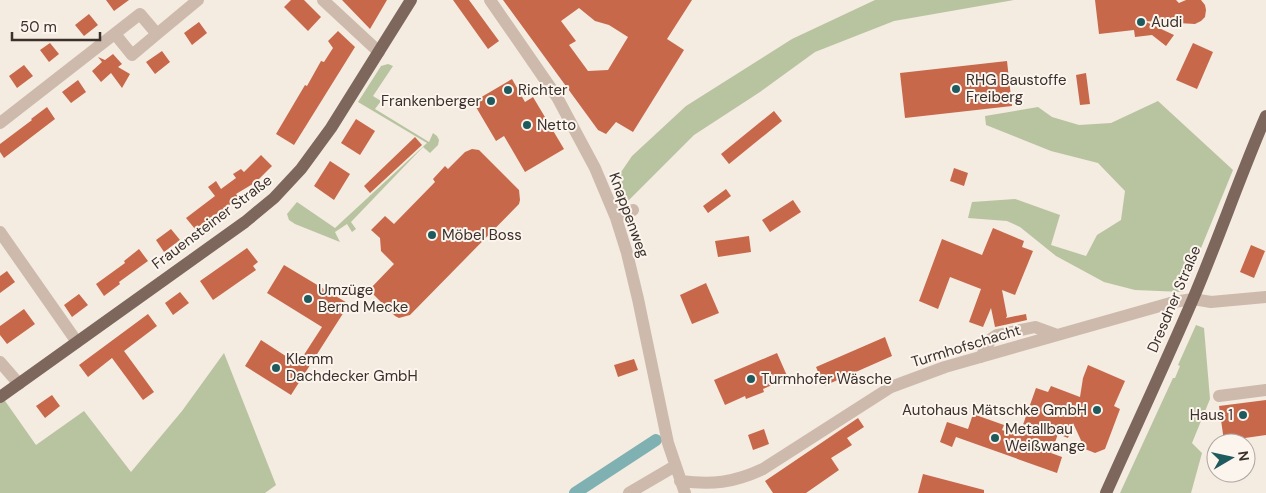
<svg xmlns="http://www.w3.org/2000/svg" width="1266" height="493" font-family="'DM Sans',sans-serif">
<rect width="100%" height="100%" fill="#f4ebe1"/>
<path fill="#b8c4a0" d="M875,0H1014L894,21L815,52L760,92L694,135L628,201L617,178L632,156L686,106L792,39Z
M388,64L393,66L373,96L381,101L375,109L429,142L433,133L437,136L439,140L438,145L430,153L423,147L351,222L356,229L352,232L347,224L335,232L340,242L295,224L289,220L287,214L297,202L335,228L427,143L358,102L381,66Z
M1158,101L1233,170L1183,292L1135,290L1104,282L1056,256L1020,227L1007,221L968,218L972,202L1015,199L1060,215L1051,245L1086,256L1097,235L1121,220L1125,191L1098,163L1051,151L986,125L985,116L1038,107L1052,117L1079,125L1111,123Z
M1196,325L1204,328L1210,399L1192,443L1202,453L1191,493H1120L1173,378H1175L1180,366L1178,365Z
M224,353L276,485L265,493H0V400L3,398L36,445L84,411L131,472L182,411Z"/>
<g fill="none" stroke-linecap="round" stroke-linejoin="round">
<path stroke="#7fb0b2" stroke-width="12" d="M575,493L656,440"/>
</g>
<path fill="#c8684b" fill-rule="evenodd" d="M106,0H129L114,11Z
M291,0H304L321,17L308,31L284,7Z
M342,0H387L370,29Z
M453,0H469L499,41L488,49Z
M503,0H692L667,39L684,50L633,132L616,122L606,134L598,130ZM579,8L595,21L609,25L628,37L608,70L588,71L569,45L576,41L561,21Z
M1095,0H1176L1179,3L1186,0H1201L1205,5L1206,10L1205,17L1201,21L1195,24L1144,21L1174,35L1166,46L1152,35L1135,37L1134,30L1099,34Z
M89,14L98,25L84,36L75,25Z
M199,22L207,33L192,45L184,33Z
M338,31L355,47L294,145L276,134L305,85L307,86L321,61L324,62L333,48L328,41Z
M50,43L59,54L49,62L40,50Z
M1193,43L1213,52L1197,89L1176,80Z
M162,51L170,62L155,74L146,62Z
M113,54L122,64L118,67L130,74L122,88L111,73L101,82L92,71L102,62L98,57L105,60Z
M1007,61L1012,106L905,118L900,73Z
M24,65L33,76L17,88L9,76Z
M1086,73L1090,104L1080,105L1076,75Z
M512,79L525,102L533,97L564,149L525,172L504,136L496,141L473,102Z
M78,80L86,92L71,103L62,92Z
M47,107L55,119L4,158L0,152V144L32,120L31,119Z
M774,111L782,121L729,164L721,154Z
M356,119L375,131L360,155L341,143Z
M415,137L422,145L370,193L364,186Z
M472,149L479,150L519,190L520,200L519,204L410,315L399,318L395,316L369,290L394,264L381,251L380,238L371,230L385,216L394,224L435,182L433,179L445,166L448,169L465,152Z
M261,155L272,166L256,182L236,194L239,198L195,229L186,218L215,196L208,187L216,181L221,189L236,178L233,174L241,169L244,172Z
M330,161L350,174L334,200L314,186Z
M954,168L968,173L964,186L950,181Z
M726,189L731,196L708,213L703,206Z
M793,200L801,212L770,232L762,220Z
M993,228L1024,241L1022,247L1033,251L1015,295L1002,290L1007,316L1006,318L1026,314L1027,320L995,327L991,308L983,327L969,322L981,289L950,277L938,309L919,301L942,239L982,255Z
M171,229L180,240L164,252L156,240Z
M749,236L751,252L718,257L715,241Z
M1251,245L1265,251L1254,278L1240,272Z
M247,248L258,262L253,266L256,270L213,300L200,281Z
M139,249L148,261L119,282L120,284L104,296L96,284L125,263L124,261Z
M284,265L349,304L291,395L245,366L261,340L298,364L322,327L267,293Z
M7,271L15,282L0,293V276Z
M706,283L719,313L692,324L680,295Z
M180,292L189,303L173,315L165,303Z
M79,294L88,305L72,317L64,305Z
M24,309L35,324L7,344L0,335V326Z
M148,314L157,326L124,351L154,392L143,400L112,358L88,377L79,365Z
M885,337L892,356L824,386L816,367Z
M777,353L788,378L763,389L764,392L746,399L745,396L725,405L714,380Z
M634,359L638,370L618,377L614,365Z
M1088,365L1125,381L1114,406L1120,409L1105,449L1095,453L1085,449L1073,423L1068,438L1058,434L1051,453L1062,457L1057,473L956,437L952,447L940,442L947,422L968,429L973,414L1004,425L1002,430L1019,436L1036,388L1048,392L1051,386L1080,397L1083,378Z
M52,395L60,406L45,418L36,406Z
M1266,400V435L1224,441L1219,406Z
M858,418L864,427L847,438L852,445L831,458L839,470L806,493H773L765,481Z
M764,429L769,444L753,450L748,435Z
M923,474L984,490V493H918Z"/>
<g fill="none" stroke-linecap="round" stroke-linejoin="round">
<path stroke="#cdbaac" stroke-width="12" d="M323,0L379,52
M490,0L557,97L595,168L616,218L627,253L638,299L668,443L685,493
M115,34L132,55L157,34
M0,123L140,14L157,34L198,0
M616,218L633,210
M0,232L77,342
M981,357L991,339L997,335L1035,327L1057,335
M0,362L19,384
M1219,396L1266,390
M680,481C712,485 733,483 763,469L891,387L945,367L1174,302L1193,299L1211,302L1266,297
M629,493L675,466"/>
<path stroke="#7d665c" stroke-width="12" d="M0,397L245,222L274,198L301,169L331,128L411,0
M1106,493C1135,428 1165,364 1193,299C1219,238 1240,176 1266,116"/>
</g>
<g fill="#1f5a5e" stroke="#fbf5ee" stroke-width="2">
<circle cx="1141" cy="22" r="5"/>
<circle cx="956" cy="89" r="5"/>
<circle cx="508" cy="90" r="5"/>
<circle cx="491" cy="101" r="5"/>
<circle cx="527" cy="125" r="5"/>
<circle cx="432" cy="235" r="5"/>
<circle cx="308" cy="299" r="5"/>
<circle cx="276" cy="368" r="5"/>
<circle cx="751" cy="379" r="5"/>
<circle cx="1097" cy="410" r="5"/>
<circle cx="1243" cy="415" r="5"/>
<circle cx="995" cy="438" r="5"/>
</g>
<g text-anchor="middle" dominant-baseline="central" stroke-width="4" stroke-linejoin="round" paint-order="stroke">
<g font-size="15" fill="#3b302b" stroke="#fbf5ee" text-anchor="start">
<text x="1151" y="22">Audi</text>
<text x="966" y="80">RHG Baustoffe<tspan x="966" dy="17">Freiberg</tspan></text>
<text x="518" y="90">Richter</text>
<text x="481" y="101" text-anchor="end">Frankenberger</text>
<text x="537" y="125">Netto</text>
<text x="442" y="235">Möbel Boss</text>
<text x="318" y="290">Umzüge<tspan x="318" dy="17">Bernd Mecke</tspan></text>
<text x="286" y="359">Klemm<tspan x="286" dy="17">Dachdecker GmbH</tspan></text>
<text x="761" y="379">Turmhofer Wäsche</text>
<text x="1087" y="410" text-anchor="end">Autohaus Mätschke GmbH</text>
<text x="1233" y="415" text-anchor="end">Haus 1</text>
<text x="1005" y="429">Metallbau<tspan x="1005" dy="17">Weißwange</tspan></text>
</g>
<g font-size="15" fill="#3b302b" stroke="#fbf5ee">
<text transform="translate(629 215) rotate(70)">Knappenweg</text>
<text transform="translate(212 222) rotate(-37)">Frauensteiner Straße</text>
<text transform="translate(1174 299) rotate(-67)">Dresdner Straße</text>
<text transform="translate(966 346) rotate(-17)">Turmhofschacht</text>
</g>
</g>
<g transform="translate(1231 458) rotate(81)"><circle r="24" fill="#fbf5ee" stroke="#aea6a0"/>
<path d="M0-4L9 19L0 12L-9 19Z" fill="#1f5a5e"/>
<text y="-8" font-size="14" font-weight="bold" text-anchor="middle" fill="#3b302b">N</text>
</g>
<path d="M12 32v8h88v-8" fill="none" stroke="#3b302b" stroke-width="2.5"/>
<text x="20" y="32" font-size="15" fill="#3b302b" stroke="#fbf5ee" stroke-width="4" paint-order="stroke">50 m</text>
</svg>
